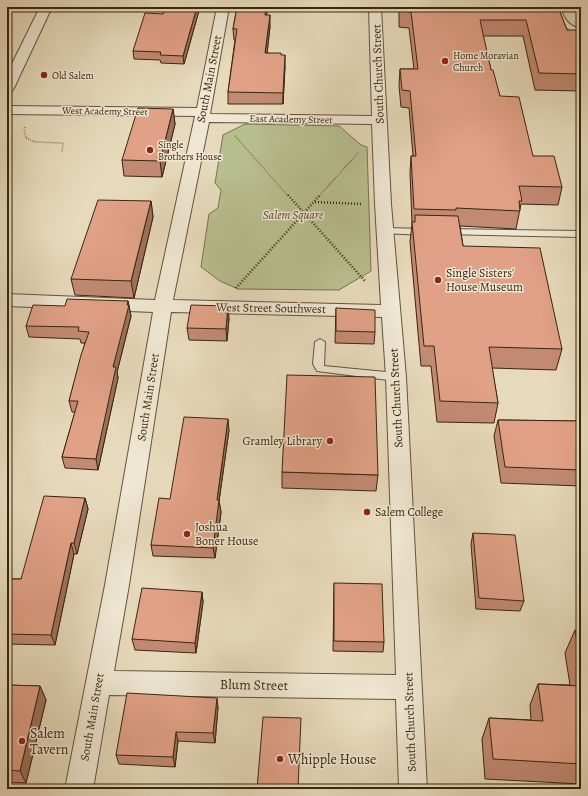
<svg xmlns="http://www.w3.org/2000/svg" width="588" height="796" font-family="Alegreya,serif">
<rect width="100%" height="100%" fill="#e7dabc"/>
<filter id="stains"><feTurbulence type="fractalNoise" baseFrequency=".005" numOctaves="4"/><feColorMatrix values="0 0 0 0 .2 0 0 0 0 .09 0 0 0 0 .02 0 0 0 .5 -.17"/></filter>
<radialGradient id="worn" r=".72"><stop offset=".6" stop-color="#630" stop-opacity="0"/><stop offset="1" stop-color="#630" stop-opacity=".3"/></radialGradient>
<path fill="#b8bf8f" stroke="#78724f" d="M245,124L339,126L361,145L367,147L371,271L339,290L238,289L220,281L201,267L209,214L218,208L221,190L215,183L223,135Z"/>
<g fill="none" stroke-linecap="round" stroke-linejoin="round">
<defs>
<path id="service" d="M554,7H560C564,19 568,26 581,29V33C563,29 559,24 554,7Z
M386,228L424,229L428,232L424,235L383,233L382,231Z
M448,229L581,231V237L445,234L444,232Z
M320,339L325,342L324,366L396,373L401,377L396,381L317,371L313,364L315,342Z"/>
<path id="minor" d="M40,7H52L14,88L12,91L7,92V74Z
M217,7H229L210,114L372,116L369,7H381L391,204L406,377L427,789H399L396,699L109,695L93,789H65L105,585L153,312L7,306V294L155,300L195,116L7,114V106L197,108ZM209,122L372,124L375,204L381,305L173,300ZM171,312L382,317L386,377L396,675L114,671L129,585Z"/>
</defs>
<use href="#service" stroke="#64533a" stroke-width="2"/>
<use href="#minor" stroke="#64533a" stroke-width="2"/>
<path stroke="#38260f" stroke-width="1.5" stroke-dasharray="0.5 1.5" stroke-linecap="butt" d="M25,127L24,130L26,138L35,142L63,143L62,153
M235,136L288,196
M319,196L359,152"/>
<path stroke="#38260f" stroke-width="2.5" stroke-dasharray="1 2" stroke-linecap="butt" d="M288,195L365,281
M315,202L362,204
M236,288L320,195"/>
<use href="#service" fill="#efe7d3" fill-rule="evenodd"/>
<use href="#minor" fill="#efe7d3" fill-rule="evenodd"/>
</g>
<path fill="#c28a73" stroke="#38260f" d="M165,7H200L184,64L161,63L160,60L134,59L133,51L163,14Z
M237,7H268L266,15L270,26L267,53L281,55L285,66L283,104H228V92L235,40H234L233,29Z
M399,7H558L567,30L581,43V91L535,90L523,36H483L491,70L500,96L533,156L562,187L558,205L521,204L516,229L460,226L463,246L562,349L556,370L492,368L498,403L494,423L437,422L431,366H421L410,242L412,224L410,173L411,156H413L409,108L401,107L399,86L400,69H414L409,28L399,27Z
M173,109L175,124L162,177L124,176L122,160Z
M151,201L153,217L134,298L75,295L71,279Z
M128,301L131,316L117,372L118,378L98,470L65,468L62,457L75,412H72L69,401L85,343H81L80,339L29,337L26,326L65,306Z
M336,308L375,332L374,344L335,343Z
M229,318L227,341L189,340L187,328Z
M498,420L581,421V486L501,483L494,436Z
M229,430L219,501L221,512L215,558L153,556L151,545L170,499Z
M282,472L378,475L376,491L282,488Z
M85,498L88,509L77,554H74L55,645L7,644V579H21Z
M473,533L524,601L520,611L476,609L471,544Z
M334,583L384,642L383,652L333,651Z
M202,592L203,602L196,653L135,650L132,639Z
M575,630L581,631V784L485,779L482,739L489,718L531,720L530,705L538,684L570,685L565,653Z
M7,685L40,686L46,700L26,783L7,782Z
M218,707L215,743L178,741L175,767L119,764L116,755Z"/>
<path fill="#9e715e" stroke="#38260f" d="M197,7H200L184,64L183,56Z
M266,7H268L265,26V15Z
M270,15V26L266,64L265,53Z
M285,55V66L283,104V93Z
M173,109L175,124L162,177L160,161Z
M151,201L153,217L134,298L131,281Z
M128,301L131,316L117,372L118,378L98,470L96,459L113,367Z
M228,306L229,318L227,341L226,329Z
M228,419L229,430L219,501L221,512L215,558L213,548L217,500Z
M85,498L88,509L77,554L74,543Z
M71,543L74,554L55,645L51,635Z
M202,592L203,602L196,653L195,643Z
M40,686L46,700L26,783L20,771Z
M217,698L218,707L215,743L213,733Z
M176,732L178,741L175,767L173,757Z"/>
<path fill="#e1a186" stroke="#38260f" d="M165,7H197L183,56L160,55L161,52L133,51L145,13L163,14Z
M237,7H266L265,15H270L265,53H281V55H285L283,93L228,92L237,29H233Z
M400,7H558L567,30H576L581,43V74L539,73L526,20H480L491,70H493L500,96L519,97L533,156H554L562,187L519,186L522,201H519L520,211L456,208V210L414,209L411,156H416L410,91L402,90L400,69H418L411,12L400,11Z
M138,108L173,109L160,161L122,160Z
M98,200L151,201L131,281L71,279Z
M415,215L458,216L463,246L540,248L562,349L489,347L498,403L440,401L434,346H424L412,222H415Z
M67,299L128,301L127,305H129L113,367H116L96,459L62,457L78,401H69L81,355L89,332L78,331L79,327L26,326L33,305L65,306Z
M191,305L228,306L226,329L187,328Z
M336,308L375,310V332L336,331Z
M287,375L375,377L378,475L282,472Z
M184,417L228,419L217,500H219L213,548L151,545L159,498L170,499Z
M498,420L581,421V470L505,467Z
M44,496L85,498L74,543H71L51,635L7,634V579H21Z
M473,533L515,535L524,601L479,598Z
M334,583L382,584L384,642L334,641Z
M142,588L202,592L195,643L132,639Z
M575,630L581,631V667Z
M538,684L581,686V764L493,759L489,718L543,721Z
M7,685L40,686L20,771L7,770Z
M127,693L217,698L213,733L176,732L173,757L116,755Z
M263,717L301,718L298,789H257Z"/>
<g fill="#8f2418" stroke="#efe7d3" stroke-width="1.5">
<circle cx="445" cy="61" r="4"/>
<circle cx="44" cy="75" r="4"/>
<circle cx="150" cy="150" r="4"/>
<circle cx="438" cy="280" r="4"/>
<circle cx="330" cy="441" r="4"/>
<circle cx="367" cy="512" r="4"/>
<circle cx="187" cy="534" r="4"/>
<circle cx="22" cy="741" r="4"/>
<circle cx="280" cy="759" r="4"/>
</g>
<g text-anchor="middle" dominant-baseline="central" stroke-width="3" stroke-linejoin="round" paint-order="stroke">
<g font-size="10" fill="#38260f" stroke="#efe7d3" text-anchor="start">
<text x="453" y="55">Home Moravian<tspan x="453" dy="12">Church</tspan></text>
<text x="52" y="75">Old Salem</text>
<text x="158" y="144">Single<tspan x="158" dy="12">Brothers House</tspan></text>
</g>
<g font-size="10" fill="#38260f" stroke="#efe7d3">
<text transform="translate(105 111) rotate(1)">West Academy Street</text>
<text transform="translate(291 119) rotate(1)">East Academy Street</text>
</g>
<g font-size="12" fill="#38260f" stroke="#efe7d3">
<text transform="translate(378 74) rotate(-92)">South Church Street</text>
<text transform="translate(209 79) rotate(-79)">South Main Street</text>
<text transform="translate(271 308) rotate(1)">West Street Southwest</text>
<text transform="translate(148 397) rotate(-81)">South Main Street</text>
<text transform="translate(396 398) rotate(-93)">South Church Street</text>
<text transform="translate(92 717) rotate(-80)">South Main Street</text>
<text transform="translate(410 722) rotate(-92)">South Church Street</text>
</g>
<g font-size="12" font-style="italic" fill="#584c2f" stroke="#efe7d3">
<text x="293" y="215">Salem Square</text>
</g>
<g font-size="12" fill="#38260f" stroke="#efe7d3" text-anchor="start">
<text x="446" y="273">Single Sisters'<tspan x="446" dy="14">House Museum</tspan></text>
<text x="322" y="441" text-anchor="end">Gramley Library</text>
<text x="375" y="512">Salem College</text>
<text x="195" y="527">Joshua<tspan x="195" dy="14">Boner House</tspan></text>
</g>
<g font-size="14" fill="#38260f" stroke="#efe7d3">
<text transform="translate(254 685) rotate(1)">Blum Street</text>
</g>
<g font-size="14" fill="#38260f" stroke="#efe7d3" text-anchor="start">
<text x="30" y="733">Salem<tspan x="30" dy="16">Tavern</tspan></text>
<text x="288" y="759">Whipple House</text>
</g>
</g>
<rect width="588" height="796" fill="none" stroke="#e7dabc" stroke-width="24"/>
<rect x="8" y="8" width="572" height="780" fill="none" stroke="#38260f" stroke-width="2"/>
<rect x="12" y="12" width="564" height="772" fill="none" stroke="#38260f"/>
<rect width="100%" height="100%" filter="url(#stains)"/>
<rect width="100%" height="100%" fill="url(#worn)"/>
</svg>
